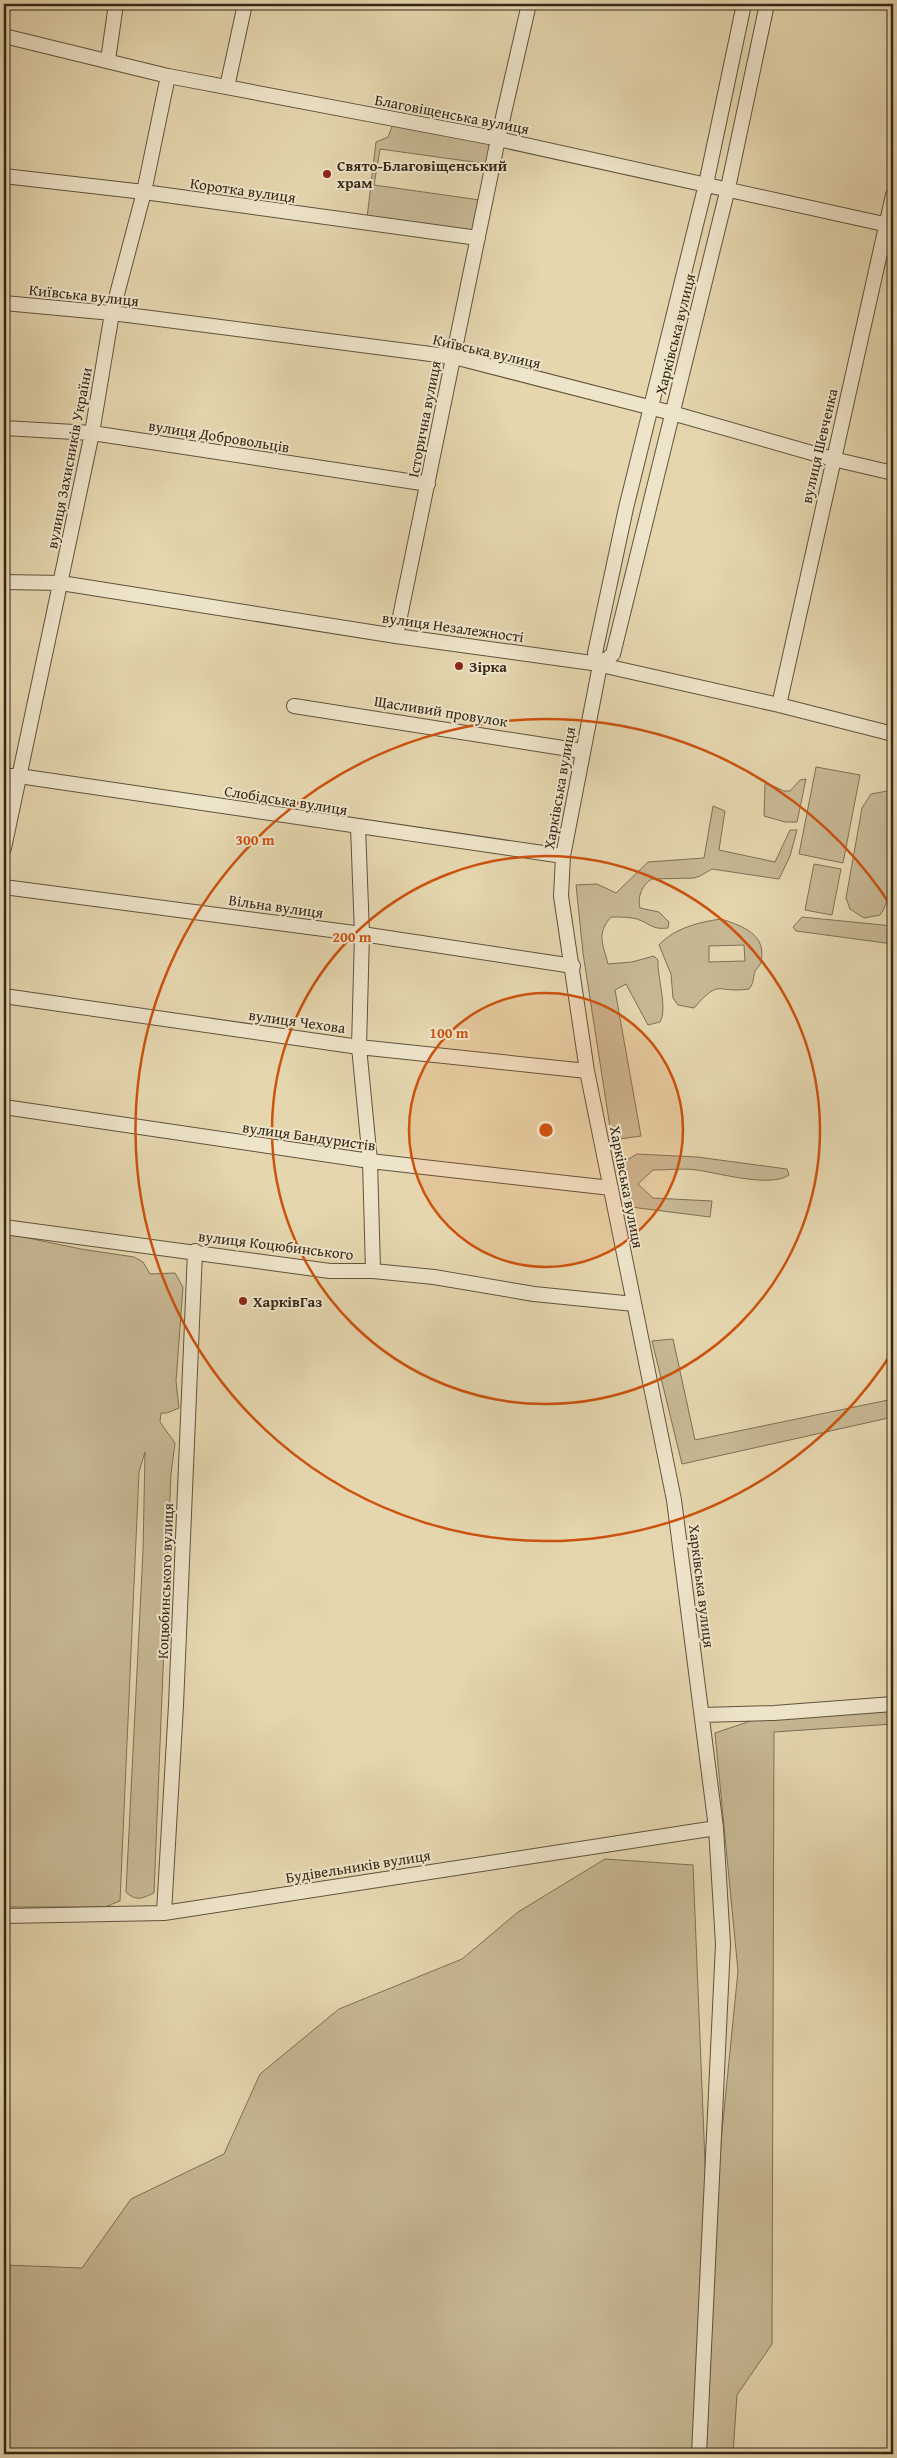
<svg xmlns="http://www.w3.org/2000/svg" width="897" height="2458" font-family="'Gentium Book Plus',serif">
<rect width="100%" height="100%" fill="#e5d6ae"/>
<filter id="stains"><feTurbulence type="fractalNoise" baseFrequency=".004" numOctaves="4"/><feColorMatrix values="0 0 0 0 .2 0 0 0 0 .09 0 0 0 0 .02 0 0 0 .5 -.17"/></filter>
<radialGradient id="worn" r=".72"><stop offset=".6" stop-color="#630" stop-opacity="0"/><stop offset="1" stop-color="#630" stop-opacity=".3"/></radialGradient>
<path fill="#c7b894" stroke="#7e7055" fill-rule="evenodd" d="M393,124L493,143L488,164L380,149L374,185L480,200L474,232L367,218L376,142L388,137Z
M816,767L860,775L843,863L799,854Z
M806,779L797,822H785L764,816L765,784L767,783L784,791H790L800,780Z
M887,791L893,793C893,821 897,896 880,915L864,918L850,909L846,898L862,808L871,794Z
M713,806L725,811L719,850L775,862L790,830H797L790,856L779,879L712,869L700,876L694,878L652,879C642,884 637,898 640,908L659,912L669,922L668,928C652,930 651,924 637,919C630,917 619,917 611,917C596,934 603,944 608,964L632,962L654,956L658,960C657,977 668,1009 660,1022L648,1025L626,984L615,990L641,1136L612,1140L583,953L576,885L597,884L616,893L648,862L704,858Z
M814,864L841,869L832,915L805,910Z
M802,917L893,926V944L796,931L793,927Z
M721,919C743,926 767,935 761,961C761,965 757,968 755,971C753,978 754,983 749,989C716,994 721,977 694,1008L678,1005L673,998L671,974L659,945C674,928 700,922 721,919ZM744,945L745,961L709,962V946Z
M637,1154L697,1157L787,1169L789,1175C771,1188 718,1173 697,1170C683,1168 667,1170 653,1170L638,1184L653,1198L712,1201L710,1217L631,1207L623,1162Z
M4,1233L81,1249L134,1257L143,1262L150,1274L175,1273L183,1287L176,1381L179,1408L167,1413H161L160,1422L175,1443L171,1474L154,1893C143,1898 136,1902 126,1892L143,1551L145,1452L139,1472L120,1901L105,1907H4Z
M673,1339L695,1440L893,1399V1417L682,1464L652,1341Z
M893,1704V1724L774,1732L772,2344L737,2395L733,2454H4V2265L82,2268L131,2199L224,2154L260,2074L339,2009L462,1959L518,1912L605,1859L693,1865L709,2262L738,1971L715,1733L774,1713Z"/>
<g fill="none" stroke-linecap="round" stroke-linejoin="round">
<defs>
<path id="minor" d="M4,36L168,76L489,137L893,226
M108,60L116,4
M227,87L245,4
M4,176L144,192L478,238
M4,303L112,313L454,357L672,413L833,459L893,473
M4,428L92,433L428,484
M4,582L61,583L396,636L592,663L779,705L893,734
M396,636L498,139L529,4
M600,665L595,653L626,508L706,184L744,4
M779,705L893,195
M294,706L582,751
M4,776H19L563,856
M358,827L362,934L359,1047L370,1161L373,1271
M4,848L92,433L112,313L144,192L168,76
M4,887L362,934L573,966
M4,996L359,1047L587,1071
M4,1107L370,1161L611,1188
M4,1227L330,1271H373L434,1277L534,1294L634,1304
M702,1715L774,1713L893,1704
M164,1913L176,1705L195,1251
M4,1916L164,1913L716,1828
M699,2454L723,1944L716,1828L674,1500L587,1071L561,896L563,856L600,665L613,654L728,188L767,4"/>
</defs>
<use href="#minor" stroke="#60533c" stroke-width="16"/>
<use href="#minor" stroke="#eee4ca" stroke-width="14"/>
</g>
<circle cx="546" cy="1130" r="137" fill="#cd520e" fill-opacity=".12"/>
<g fill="none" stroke="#cd520e" stroke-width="2.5">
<circle cx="546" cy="1130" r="137"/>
<circle cx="546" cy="1130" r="274"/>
<path d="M893 1351A411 411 0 1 1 893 909"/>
</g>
<g fill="#8f2418" stroke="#eee4ca" stroke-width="2">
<circle cx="327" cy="174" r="5"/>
<circle cx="459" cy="666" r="5"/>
<circle cx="243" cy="1301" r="5"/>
</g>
<g text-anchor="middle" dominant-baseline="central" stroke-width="4" stroke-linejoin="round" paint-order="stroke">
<g font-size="15" fill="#342716" stroke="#eee4ca">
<text transform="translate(452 114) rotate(11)">Благовіщенська вулиця</text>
<text transform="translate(243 190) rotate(8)">Коротка вулиця</text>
<text transform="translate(84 295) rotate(6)">Київська вулиця</text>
<text transform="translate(675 334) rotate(-76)">Харківська вулиця</text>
<text transform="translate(487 351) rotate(13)">Київська вулиця</text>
<text transform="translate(424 419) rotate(-79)">Історична вулиця</text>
<text transform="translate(219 436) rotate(9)">вулиця Добровольців</text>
<text transform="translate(819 446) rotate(-77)">вулиця Шевченка</text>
<text transform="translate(69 458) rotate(-79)">вулиця Захисників України</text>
<text transform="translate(453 627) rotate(8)">вулиця Незалежності</text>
<text transform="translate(441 711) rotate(9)">Щасливий провулок</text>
<text transform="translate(559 788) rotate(-80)">Харківська вулиця</text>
<text transform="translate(286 800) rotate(9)">Слобідська вулиця</text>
<text transform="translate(276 906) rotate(8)">Вільна вулиця</text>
<text transform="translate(297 1021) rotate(8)">вулиця Чехова</text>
<text transform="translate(309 1136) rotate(8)">вулиця Бандуристів</text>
<text transform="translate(627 1187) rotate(79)">Харківська вулиця</text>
<text transform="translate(276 1245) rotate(7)">вулиця Коцюбинського</text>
<text transform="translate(165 1581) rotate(-88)">Коцюбинського вулиця</text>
<text transform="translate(702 1586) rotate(83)">Харківська вулиця</text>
<text transform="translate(358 1866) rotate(-9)">Будівельників вулиця</text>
</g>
<g font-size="15" font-weight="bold" fill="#342716" stroke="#eee4ca" text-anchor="start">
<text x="337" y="165">Свято-Благовіщенський<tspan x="337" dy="17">храм</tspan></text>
<text x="469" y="666">Зірка</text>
<text x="253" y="1301">ХарківГаз</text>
</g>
</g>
<circle cx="546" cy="1130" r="8" fill="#cd520e" stroke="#eee4ca" stroke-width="2.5"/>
<g font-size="15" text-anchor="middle" font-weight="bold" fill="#cd520e" stroke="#eee4ca" stroke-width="4" stroke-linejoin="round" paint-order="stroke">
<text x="255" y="845">300 m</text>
<text x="352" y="942">200 m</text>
<text x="449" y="1038">100 m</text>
</g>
<rect width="897" height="2458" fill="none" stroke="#e5d6ae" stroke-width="20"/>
<rect x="5" y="5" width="887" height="2448" fill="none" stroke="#342716" stroke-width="2.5"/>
<rect x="10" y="10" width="877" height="2438" fill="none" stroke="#342716"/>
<rect width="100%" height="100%" filter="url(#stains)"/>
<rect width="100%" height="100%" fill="url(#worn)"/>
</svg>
